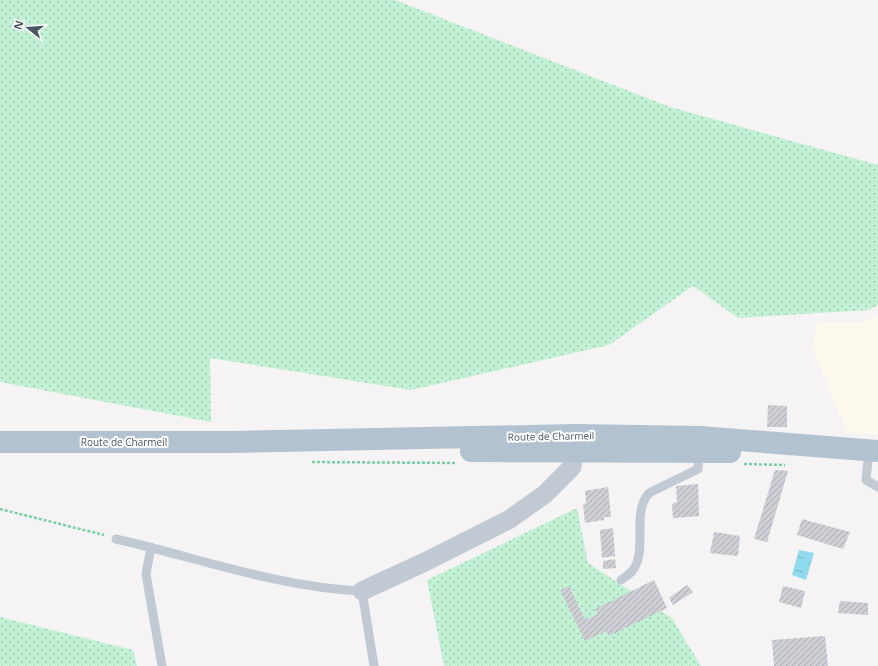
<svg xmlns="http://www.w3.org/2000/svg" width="878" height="666" font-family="'Open Sans',sans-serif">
<defs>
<pattern id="grass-dots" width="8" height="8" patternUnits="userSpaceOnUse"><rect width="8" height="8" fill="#c3f1d5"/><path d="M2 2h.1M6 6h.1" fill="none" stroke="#a0c6b0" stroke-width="1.8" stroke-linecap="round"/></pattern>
<pattern id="water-ripples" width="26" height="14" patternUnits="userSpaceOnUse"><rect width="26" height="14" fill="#90daee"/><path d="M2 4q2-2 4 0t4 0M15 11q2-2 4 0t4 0" fill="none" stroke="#78b4c4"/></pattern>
<pattern id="building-hatch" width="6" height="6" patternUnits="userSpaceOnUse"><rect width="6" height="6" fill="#cdcfd5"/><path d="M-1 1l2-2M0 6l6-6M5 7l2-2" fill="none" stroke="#a8abb0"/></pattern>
</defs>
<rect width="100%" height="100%" fill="#f5f3f3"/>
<path fill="#fdf9ef" d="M878,315V435L847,433L812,348L817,322H865Z"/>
<path fill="url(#grass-dots)" d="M0,0H395L670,107L878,165V305L868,310L738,318L693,286L609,345L411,390L210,358L211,422L0,382Z
M577,508L588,563L672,618L701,666H444L427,580Z
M0,617L133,650L137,666H0Z"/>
<path fill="url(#water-ripples)" d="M799,550L814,553L806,580L792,575Z"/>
<path fill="url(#building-hatch)" d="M768,405L787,406V427H767Z
M775,470L788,471L767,542L754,539Z
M698,484L699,516L673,518L672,504L677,502L676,486Z
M608,487L611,517H604V520L585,523L583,504L586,503L585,491Z
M802,519L850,532L843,549L797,535Z
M613,528L615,556L602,558L600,530Z
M714,532L740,536L738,556L710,553Z
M615,559L616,568L603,569V561Z
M654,580L667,608L609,636L606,631L585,641L560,590L569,586L585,620L598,614L595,609Z
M687,585L693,592L673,605L669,598Z
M783,586L805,591L801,608L779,602Z
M840,601L868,603V615L838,613Z
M825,636L828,666H774L772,640Z"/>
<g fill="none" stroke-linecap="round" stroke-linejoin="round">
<path stroke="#7ad0a6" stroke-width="2.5" stroke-dasharray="3 2" stroke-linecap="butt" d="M312,462L455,463
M744,464L785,465
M0,509L104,535"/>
<path stroke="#c1cad2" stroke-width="9" d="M869,450L866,480L878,487
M116,539C195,557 281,588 362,591L374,666
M151,547L146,574L162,666
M621,580C625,577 630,574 633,570C648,550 631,513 649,493L698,469L699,452"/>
<path stroke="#c1cad2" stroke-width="19" d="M362,591L427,561L510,519L545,494L572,467L575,436"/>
<path stroke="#b3c2d1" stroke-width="22" d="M0,442H232L576,435L700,437L878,451
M471,451L730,452"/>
</g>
<g text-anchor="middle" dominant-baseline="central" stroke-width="4" stroke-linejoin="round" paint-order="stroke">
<g font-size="10" fill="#4a5661" stroke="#fff">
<text transform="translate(551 436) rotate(-1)">Route de Charmeil</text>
<text x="124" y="442">Route de Charmeil</text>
</g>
</g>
<g transform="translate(28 28) rotate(287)" stroke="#ffffff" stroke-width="3" paint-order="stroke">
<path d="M0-3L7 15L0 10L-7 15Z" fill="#4a5661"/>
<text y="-6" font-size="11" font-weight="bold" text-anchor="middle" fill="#4a5661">N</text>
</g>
</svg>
